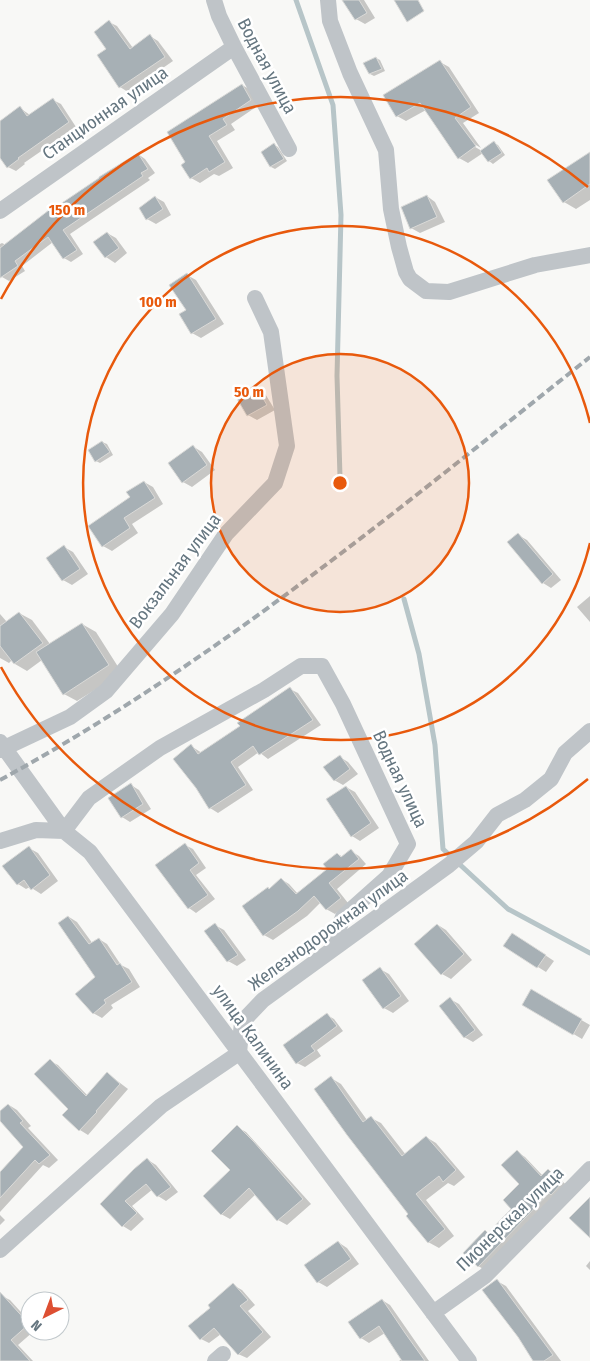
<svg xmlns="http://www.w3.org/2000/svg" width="590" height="1361" font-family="'Fira Sans Condensed',sans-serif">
<rect width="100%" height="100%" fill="#f8f8f6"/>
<path fill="#0003" d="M344,0H364L375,18L365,24L356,19Z
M109,22L117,26L133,48L150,36L158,41L173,61L128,92L120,87L108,49Z
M376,58L380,60L385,71L374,76L370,74Z
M440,62L449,67L479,113L463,123L481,148L471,142L470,144L482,151L494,143L498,145L505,155L493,164L489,161L483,153L468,163L459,158L426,110L406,121L397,116Z
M242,85L251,90L259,105L231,124L235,130L217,141L233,168L219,176L214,174L200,183L191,178L187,163Z
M53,100L61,104L76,127L24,163L25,164L16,171L8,167L0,156V121L20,108L30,115Z
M274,145L278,147L287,161L275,169L271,167L262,152Z
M138,154L145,159L155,173L148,178L150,180L70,234L83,254L71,262L64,258L53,242L22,266L25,271L9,281L2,277L0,274V244L2,243L6,245L50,212Z
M590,154V200L576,209L564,202Z
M427,196L435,202L445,222L420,233L411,228Z
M155,197L164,202L171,215L156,224L147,219Z
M107,233L116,238L127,253L115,263L106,257L95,242Z
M187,275L196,280L224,324L201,338L192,333L187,311Z
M255,387L264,392L275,410L257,420L248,415Z
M102,442L107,444L113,455L100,463L96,461Z
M194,447L202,452L215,470L192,487L183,482Z
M144,482L153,487L163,504L132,524L138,533L112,551L103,546L132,498Z
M518,535L527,540L561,580L551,588L543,583Z
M64,547L73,552L88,574L72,585L63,580Z
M590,596V622L577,607Z
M19,613L32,620L50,644L82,624L96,632L122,673L77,701L64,694L42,660L27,671L15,664L12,660L9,663L0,658V614L7,622Z
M290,689L298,693L321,725L268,759L259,752L238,767L253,790L218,813L210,808L191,746L202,753L241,726Z
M340,757L348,762L358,774L343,785L334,780Z
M131,785L139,790L151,809L130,822L122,817Z
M346,787L355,792L379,828L360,841L352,836Z
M185,845L193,849L206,868L196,875L215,899L196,913L189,908Z
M29,848L38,853L58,881L41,894L30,887L26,889L18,884Z
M351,851L359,856L366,864L337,889L348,903L335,914L326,909L321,902L307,916L273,940L264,935L243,906L270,890L281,879L289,884L298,894L328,869L338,854L343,857Z
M69,917L77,922L93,944L99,939L107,944L121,965L129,969L140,987L111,1005L113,1008L102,1018L93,1013L97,977Z
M215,925L224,930L246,960L237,966L228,961L206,931Z
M438,925L446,930L472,960L451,979L442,974Z
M521,939L554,961L546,972L538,967Z
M380,969L389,974L409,1001L393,1013L384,1008Z
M531,991L590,1025L582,1039L523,1004Z
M450,999L459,1004L483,1035L473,1042L464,1037Z
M327,1015L334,1019L343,1031L317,1050L321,1056L305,1067L297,1063L284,1045Z
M50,1061L58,1065L87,1095L107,1073L128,1089L88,1135L80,1130Z
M331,1078L341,1084L367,1120L371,1118L381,1123L406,1155L426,1137L436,1143L465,1177L454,1186L448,1183L426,1200L454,1236L439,1248L428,1242L409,1215Z
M9,1105L17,1110L31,1126L28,1128L58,1160L49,1168L43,1165L0,1212V1173L24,1147L0,1119V1113Z
M237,1127L246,1132L311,1204L287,1225L278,1220L256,1194L230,1219L221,1214L232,1170Z
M517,1152L525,1157L543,1176L548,1171L556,1176L570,1188L487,1271L478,1266L489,1233L513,1209L521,1184Z
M148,1160L156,1165L178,1192L166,1201L158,1196L153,1189L132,1206L144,1219L131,1231L123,1226L102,1204Z
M0,1215L5,1220L0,1225Z
M338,1242L347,1248L359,1264L327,1287L318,1282Z
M590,1261V1270L586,1266Z
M497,1281L506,1286L561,1361H536Z
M233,1285L242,1290L255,1305L248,1311L271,1337L247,1358L238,1354L221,1334L209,1343L201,1339L212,1308Z
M2,1296L10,1300L30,1322V1331H34L18,1345L33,1361H0V1297Z
M382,1300L390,1305L429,1361H399L402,1359L385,1333L369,1343L361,1338L350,1322Z"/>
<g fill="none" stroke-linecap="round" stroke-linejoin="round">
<path stroke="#b7c5c8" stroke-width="5" d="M296,0L333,105L341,215L337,376L340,477
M404,599L419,654L435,745L443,849L508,909L590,953"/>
</g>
<path fill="#a7b0b5" stroke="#dadad8" d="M342,0H359L367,13L355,20Z
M394,0H418L424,11L407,22Z
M109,20L130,49L150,34L165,57L119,88L97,55L106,49L94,32Z
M376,57L382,69L369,74L363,63Z
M440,60L471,107L455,118L476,146L458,159L420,103L396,117L383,95Z
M242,84L251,100L223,119L227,125L209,136L225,162L209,172L207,168L190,179L181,165L185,162L167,132Z
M53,98L69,122L18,158L19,159L7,168L0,158V121L20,106L27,116Z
M494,141L502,153L488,162L480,151Z
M274,143L284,159L270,167L261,152Z
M590,152V184L563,203L547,180Z
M138,153L148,169L141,173L143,176L63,230L77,250L63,259L48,237L15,261L18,266L0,278V248L49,210L50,211L99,178V177Z
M427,195L437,217L410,229L401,207Z
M155,196L163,209L146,220L139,208Z
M107,232L119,248L105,258L93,242Z
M187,273L216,319L191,334L179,314L186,310L169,285Z
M255,385L267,405L247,416L236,397Z
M102,441L110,452L95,462L88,450Z
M193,445L207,465L182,483L168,463Z
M144,481L155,498L124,518L130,528L102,547L88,526L130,497L126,492Z
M518,533L553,574L542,584L507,542Z
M64,545L80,569L62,581L46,558Z
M19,612L43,643L14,664L0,646V626Z
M82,623L109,665L63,695L36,652Z
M290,687L313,720L259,755L253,746L231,762L246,785L209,809L196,788L173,759L191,744L198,754L240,726L237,723Z
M340,755L350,769L334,781L323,767Z
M131,783L143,804L121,818L108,798Z
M346,786L371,823L351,837L326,799Z
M185,843L199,863L190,870L208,895L188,909L155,865Z
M29,846L50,875L31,890L24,880L17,885L2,866Z
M351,849L359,859L329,883L341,898L326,910L314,896L298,911L263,936L242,906L268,887L269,889L281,878L296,894L327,869L323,864L337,853L341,857Z
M68,916L89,944L99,938L117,965L120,963L132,982L104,1000L106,1003L93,1014L75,994L95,977L58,923Z
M215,923L238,955L227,962L204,931Z
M437,924L464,954L441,975L414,944Z
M512,933L546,955L537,968L503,946Z
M380,967L401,996L383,1009L362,980Z
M531,989L582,1019L573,1035L522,1005Z
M450,997L475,1030L464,1038L439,1006Z
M327,1013L337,1026L311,1046L315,1051L296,1064L283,1045Z
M50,1059L86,1096L107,1072L120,1084L96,1111L97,1112L79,1131L62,1115L68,1109L34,1074Z
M331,1076L363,1122L371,1116L402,1156L426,1136L456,1170L443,1182L439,1176L416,1194L445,1229L428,1243L406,1216L408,1214L347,1135L314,1089Z
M8,1104L23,1121L20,1123L50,1155L39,1164L35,1160L0,1198V1172L23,1147L0,1121V1111Z
M237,1125L254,1142L303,1199L277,1221L249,1188L221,1215L203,1196L230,1170L211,1151Z
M517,1150L541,1176L548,1169L562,1183L551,1195L549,1193L478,1267L463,1253L485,1230L488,1233L511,1209L503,1200L519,1184L501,1165Z
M147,1158L171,1187L157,1197L146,1184L125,1201L137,1213L122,1227L100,1204L134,1169Z
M590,1197V1238L569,1218Z
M338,1241L351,1259L317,1283L304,1265Z
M497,1279L553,1355L544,1361H533L518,1337L482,1290Z
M233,1283L248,1300L240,1306L263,1332L238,1355L214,1328L200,1340L188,1326L210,1308L208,1305Z
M0,1292L29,1324L11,1340L30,1361H0Z
M382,1299L405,1333L425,1361H402L379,1326L360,1339L348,1322Z"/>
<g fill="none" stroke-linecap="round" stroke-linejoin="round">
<path stroke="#bfc4c8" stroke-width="16" d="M214,0L219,16L234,47L289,149
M328,0L330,21L350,73L386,150L391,209L399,247L406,272L410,279L426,291L449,292L535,265L590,255
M0,211L234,47
M0,742L64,831L90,852L469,1361
M0,750L70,717L106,691L172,614L226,534L275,483L287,446L271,332L255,298
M0,841L36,830L64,831L89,798L160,748L264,690L301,666H322L343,704L408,844L389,876L343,917L331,950
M0,1250L161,1106L239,1053L242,1022L263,1000L449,865L476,842L497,815L525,800L551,779L565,753L590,731
M433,1313L485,1276L590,1169
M215,1361L223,1354"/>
<path stroke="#9fa7ac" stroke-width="4" stroke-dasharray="8 4" stroke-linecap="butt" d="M0,780C213,664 401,507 590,357"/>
</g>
<circle cx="340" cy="483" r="129" fill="#e8590c" fill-opacity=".12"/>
<g fill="none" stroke="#e8590c" stroke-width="2.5">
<circle cx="340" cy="483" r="129"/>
<path d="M590 543A257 257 0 1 1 590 423"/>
<path d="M588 779A386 386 0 0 1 1 667M1 299A386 386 0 0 1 588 187"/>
</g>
<g text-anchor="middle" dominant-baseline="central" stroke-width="5" stroke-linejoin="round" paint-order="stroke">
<g font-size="18" fill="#657680" stroke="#fff">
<text transform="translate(267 66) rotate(62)">Водная улица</text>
<text transform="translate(105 113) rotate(-35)">Станционная улица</text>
<text transform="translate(175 571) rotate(-53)">Вокзальная улица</text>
<text transform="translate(400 779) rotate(65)">Водная улица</text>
<text transform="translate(328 930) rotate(-36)">Железнодорожная улица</text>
<text transform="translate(253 1037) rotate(54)">улица Калинина</text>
<text transform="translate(510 1219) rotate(-44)">Пионерская улица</text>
</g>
</g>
<circle cx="340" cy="483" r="8" fill="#e8590c" stroke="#fff" stroke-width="2.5"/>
<g font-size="15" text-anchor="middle" font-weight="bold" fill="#e8590c" stroke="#fff" stroke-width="5" stroke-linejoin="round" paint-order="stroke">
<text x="67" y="215">150 m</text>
<text x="158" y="307">100 m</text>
<text x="249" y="397">50 m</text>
</g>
<g transform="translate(45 1316) rotate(222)"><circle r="24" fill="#ffffff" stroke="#c1c8cc"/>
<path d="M0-4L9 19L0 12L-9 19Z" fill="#dd4f32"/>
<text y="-8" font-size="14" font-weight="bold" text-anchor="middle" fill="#657680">N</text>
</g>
</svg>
